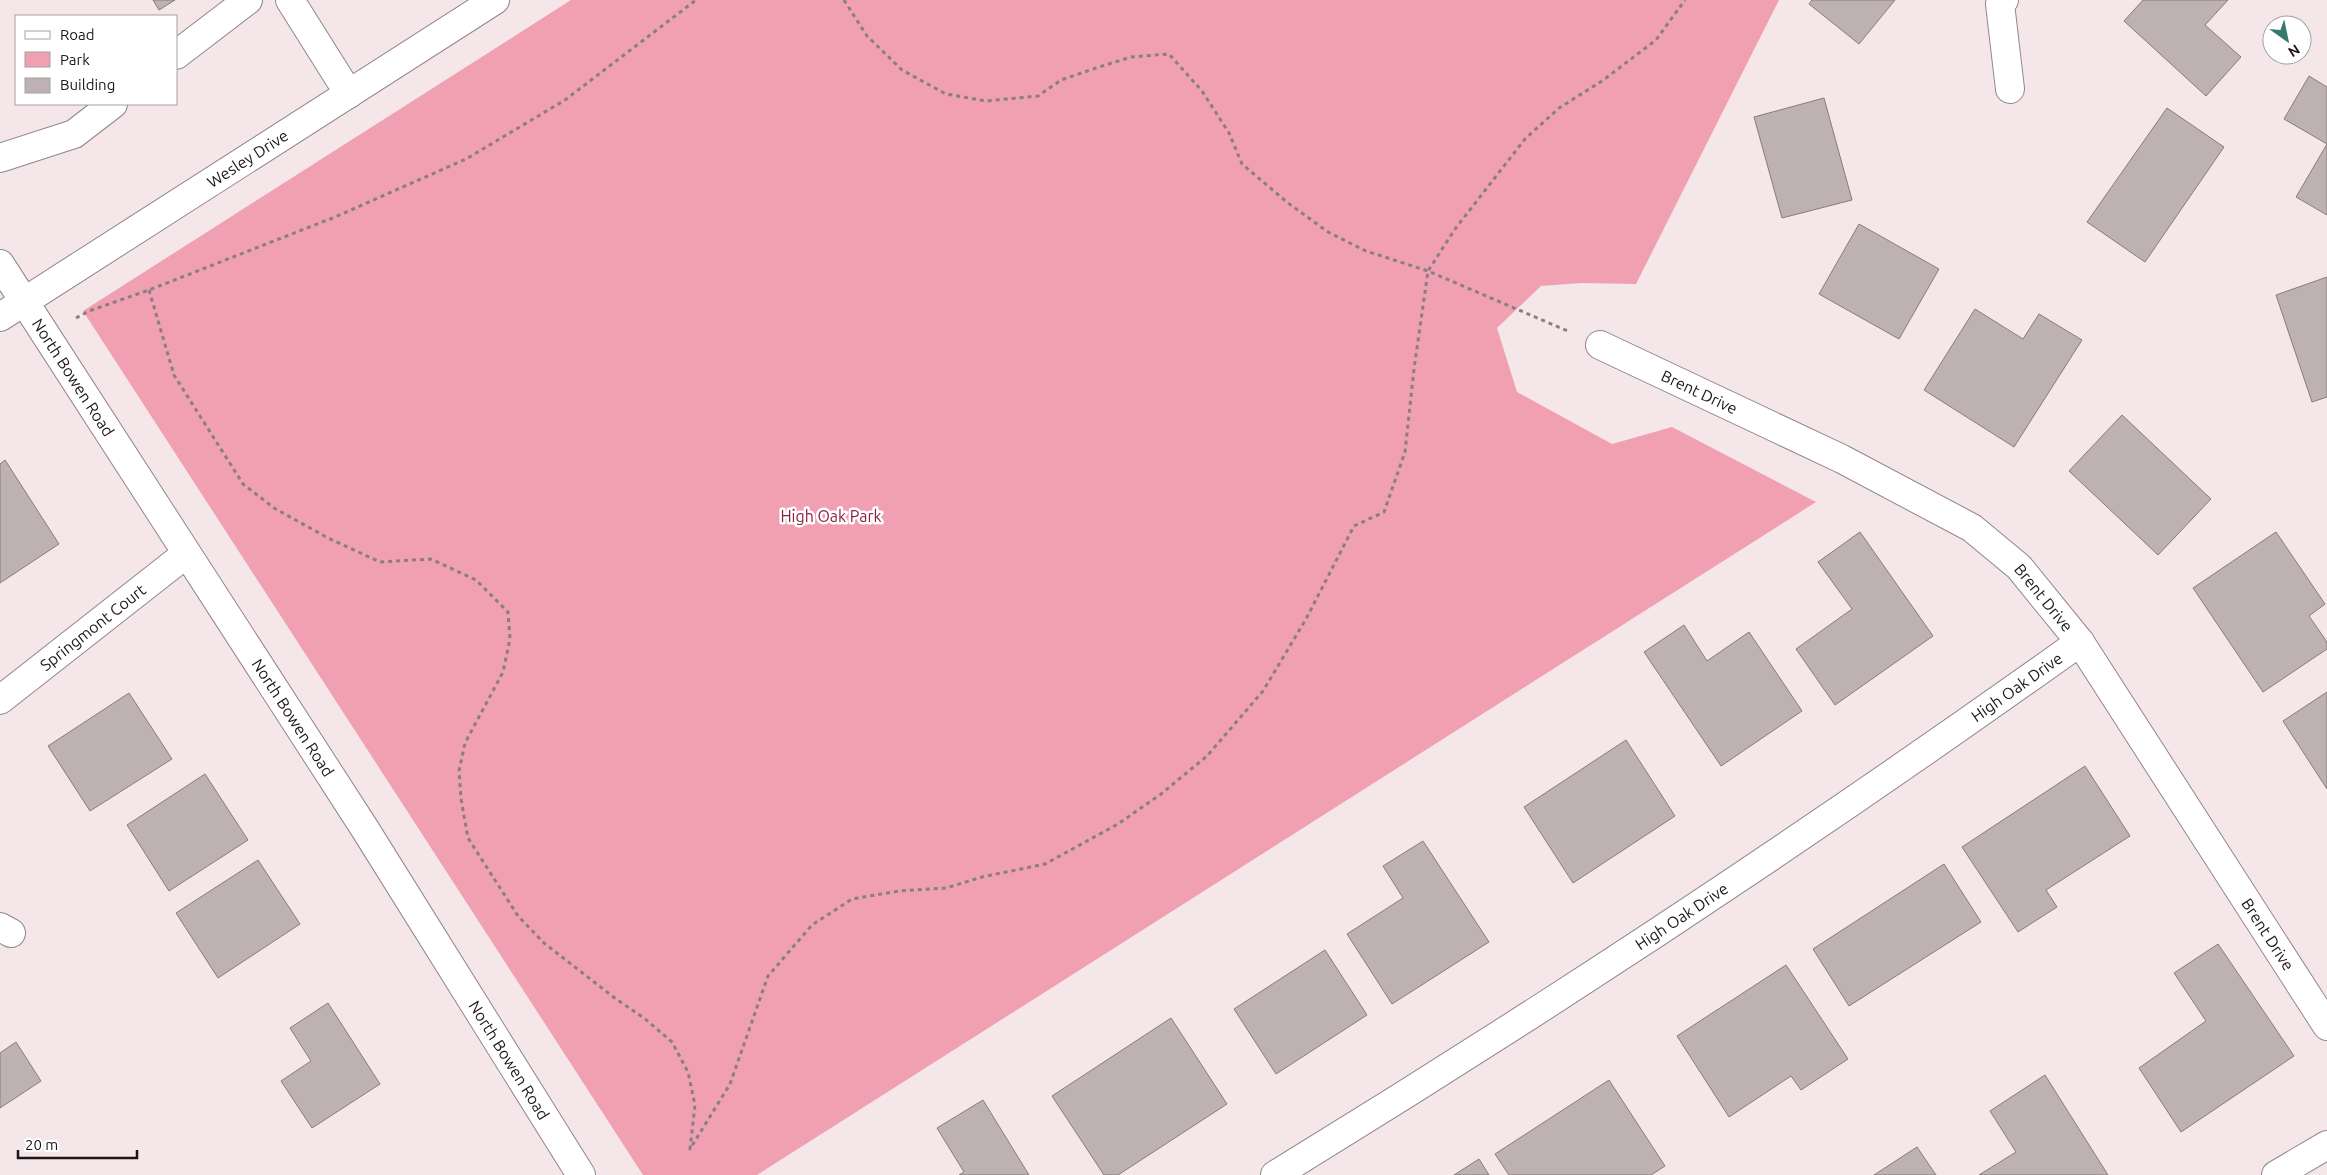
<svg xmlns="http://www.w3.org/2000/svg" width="2327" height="1175" font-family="Ubuntu,sans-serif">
<rect width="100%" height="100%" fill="#f4e6e9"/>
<path fill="#f1a0b2" d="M571,0H1779L1636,284L1582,283L1541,286L1497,328L1517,392L1612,444L1672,427L1816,502L757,1175H643L83,311Z"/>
<path fill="#beb1b3" stroke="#877b7d" d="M153,0H175L159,10Z
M1812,0H1895L1859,44L1809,4Z
M2143,0H2228L2205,25L2241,57L2206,96L2124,21Z
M2309,76L2327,87V144L2284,119Z
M1824,98L1852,200L1782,218L1754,117Z
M2167,108L2224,147L2145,262L2087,222Z
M2327,144V215L2296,197Z
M1859,224L1939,269L1899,339L1819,294Z
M2327,277V397L2312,402L2276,295Z
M1975,309L2023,339L2039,314L2082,340L2014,447L1924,390Z
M2122,415L2211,499L2158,555L2069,471Z
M5,460L59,544L0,583V464Z
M1860,532L1933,636L1835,705L1796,649L1852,609L1818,562Z
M2276,532L2325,604L2309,616L2327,642V649L2263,692L2193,588Z
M1684,625L1707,661L1749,632L1802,711L1721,766L1644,652Z
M2327,692V789L2283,721Z
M129,693L172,759L90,811L48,746Z
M1626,740L1675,816L1573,883L1524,807Z
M2085,766L2130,836L2046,890L2057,907L2018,932L1962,847Z
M205,774L248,840L169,891L127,825Z
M1423,841L1489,942L1392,1004L1347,934L1403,898L1383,866Z
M258,860L300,924L218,978L176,913Z
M1944,864L1981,922L1849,1006L1813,949Z
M2218,944L2294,1056L2181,1132L2139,1068L2206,1021L2174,973Z
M1325,950L1367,1015L1276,1074L1234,1009Z
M1786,965L1848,1059L1801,1090L1791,1076L1729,1117L1677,1036Z
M328,1003L380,1084L312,1128L281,1081L311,1061L290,1028Z
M1171,1018L1227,1104L1118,1175H1104L1052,1096Z
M16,1042L41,1081L0,1108V1053Z
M2045,1075L2108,1175H1979L2016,1152L1990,1111Z
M1609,1080L1665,1166L1651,1175H1509L1495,1154Z
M983,1100L1029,1175H959L964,1172L937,1128Z
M1917,1147L1936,1175H1874Z
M1479,1159L1489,1175H1454Z"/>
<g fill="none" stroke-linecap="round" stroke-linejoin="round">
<defs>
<g id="minor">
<path d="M290,0L349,94"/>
<path d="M2004,0L2000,4L2010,89"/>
<path d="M176,55L248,0"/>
<path d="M0,158L74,134L113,104"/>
<path id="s1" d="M0,264L365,829L581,1175"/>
<path id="s2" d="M0,317L495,0"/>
<path id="s3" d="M1600,345L1842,459L1972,528L2019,567L2080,642L2327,1026"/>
<path id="s4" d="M0,700L186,554"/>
<path d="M0,927L11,933"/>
<path id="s5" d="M1275,1175C1550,1007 1818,829 2080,642"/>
<path d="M2276,1175L2327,1145"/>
</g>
</defs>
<use href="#minor" stroke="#938688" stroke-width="30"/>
<path stroke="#897f81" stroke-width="3" stroke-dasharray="4 4" stroke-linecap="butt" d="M844,0L867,36L902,70L946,94L986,101L1038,96L1061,80L1096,68L1131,57L1169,54L1202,91L1229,133L1242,164L1288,203L1328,232L1366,251L1428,271L1570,332
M149,290L174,375L243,484L274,508L328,538L380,562L431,559L476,580L508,612L510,639L503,672L465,743L459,771L461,799L468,838L518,916L544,943L616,999L644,1018L672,1042L688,1072L695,1105L690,1149L730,1084L768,976L812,925L852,899L899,891L946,888L982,877L1045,864L1118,824L1161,794L1207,756L1263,691L1306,619L1354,526L1384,512L1405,452L1414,369L1428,271L1455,229L1525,139L1559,108L1602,81L1656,40L1685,0
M76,318L89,311L149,290L335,217L466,159L565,100L696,0"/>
<use href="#minor" stroke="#fff" stroke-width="28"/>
</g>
<g text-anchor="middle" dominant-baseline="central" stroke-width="5" stroke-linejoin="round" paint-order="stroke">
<g font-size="16" fill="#1b1617" stroke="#fff">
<text stroke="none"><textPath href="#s2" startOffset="294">Wesley Drive</textPath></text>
<text stroke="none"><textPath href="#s1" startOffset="135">North Bowen Road</textPath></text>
<text stroke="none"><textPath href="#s3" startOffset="110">Brent Drive</textPath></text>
<text stroke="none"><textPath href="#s3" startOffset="515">Brent Drive</textPath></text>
<text stroke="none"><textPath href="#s4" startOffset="118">Springmont Court</textPath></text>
<text stroke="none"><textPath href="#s5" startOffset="888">High Oak Drive</textPath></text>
<text stroke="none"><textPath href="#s1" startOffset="540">North Bowen Road</textPath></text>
<text stroke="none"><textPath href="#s5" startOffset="482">High Oak Drive</textPath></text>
<text stroke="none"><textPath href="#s3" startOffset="920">Brent Drive</textPath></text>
<text stroke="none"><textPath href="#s1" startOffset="945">North Bowen Road</textPath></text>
</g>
<g font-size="16" fill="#8b1e44" stroke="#fff">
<text x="831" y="516">High Oak Park</text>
</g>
</g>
<rect x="15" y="15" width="162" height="90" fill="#ffffff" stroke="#a4a2a2"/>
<rect x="25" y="31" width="25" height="8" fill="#ffffff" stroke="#a4a2a2"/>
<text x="60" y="40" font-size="15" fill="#1b1617">Road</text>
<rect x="25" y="52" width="25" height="15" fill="#f1a0b2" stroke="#a4a2a2"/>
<text x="60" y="65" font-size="15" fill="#1b1617">Park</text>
<rect x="25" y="78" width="25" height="15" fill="#beb1b3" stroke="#a4a2a2"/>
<text x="60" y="90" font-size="15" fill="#1b1617">Building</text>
<g transform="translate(2287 40) rotate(147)"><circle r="24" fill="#ffffff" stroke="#a4a2a2"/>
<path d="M0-4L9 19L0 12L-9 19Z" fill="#36796b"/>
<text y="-8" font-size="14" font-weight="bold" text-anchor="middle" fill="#1b1617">N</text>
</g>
<path d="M18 1150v8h119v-8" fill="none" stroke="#1b1617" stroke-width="2.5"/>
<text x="25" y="1150" font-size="15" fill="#1b1617" stroke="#ffffff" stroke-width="4" paint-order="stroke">20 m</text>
</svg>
